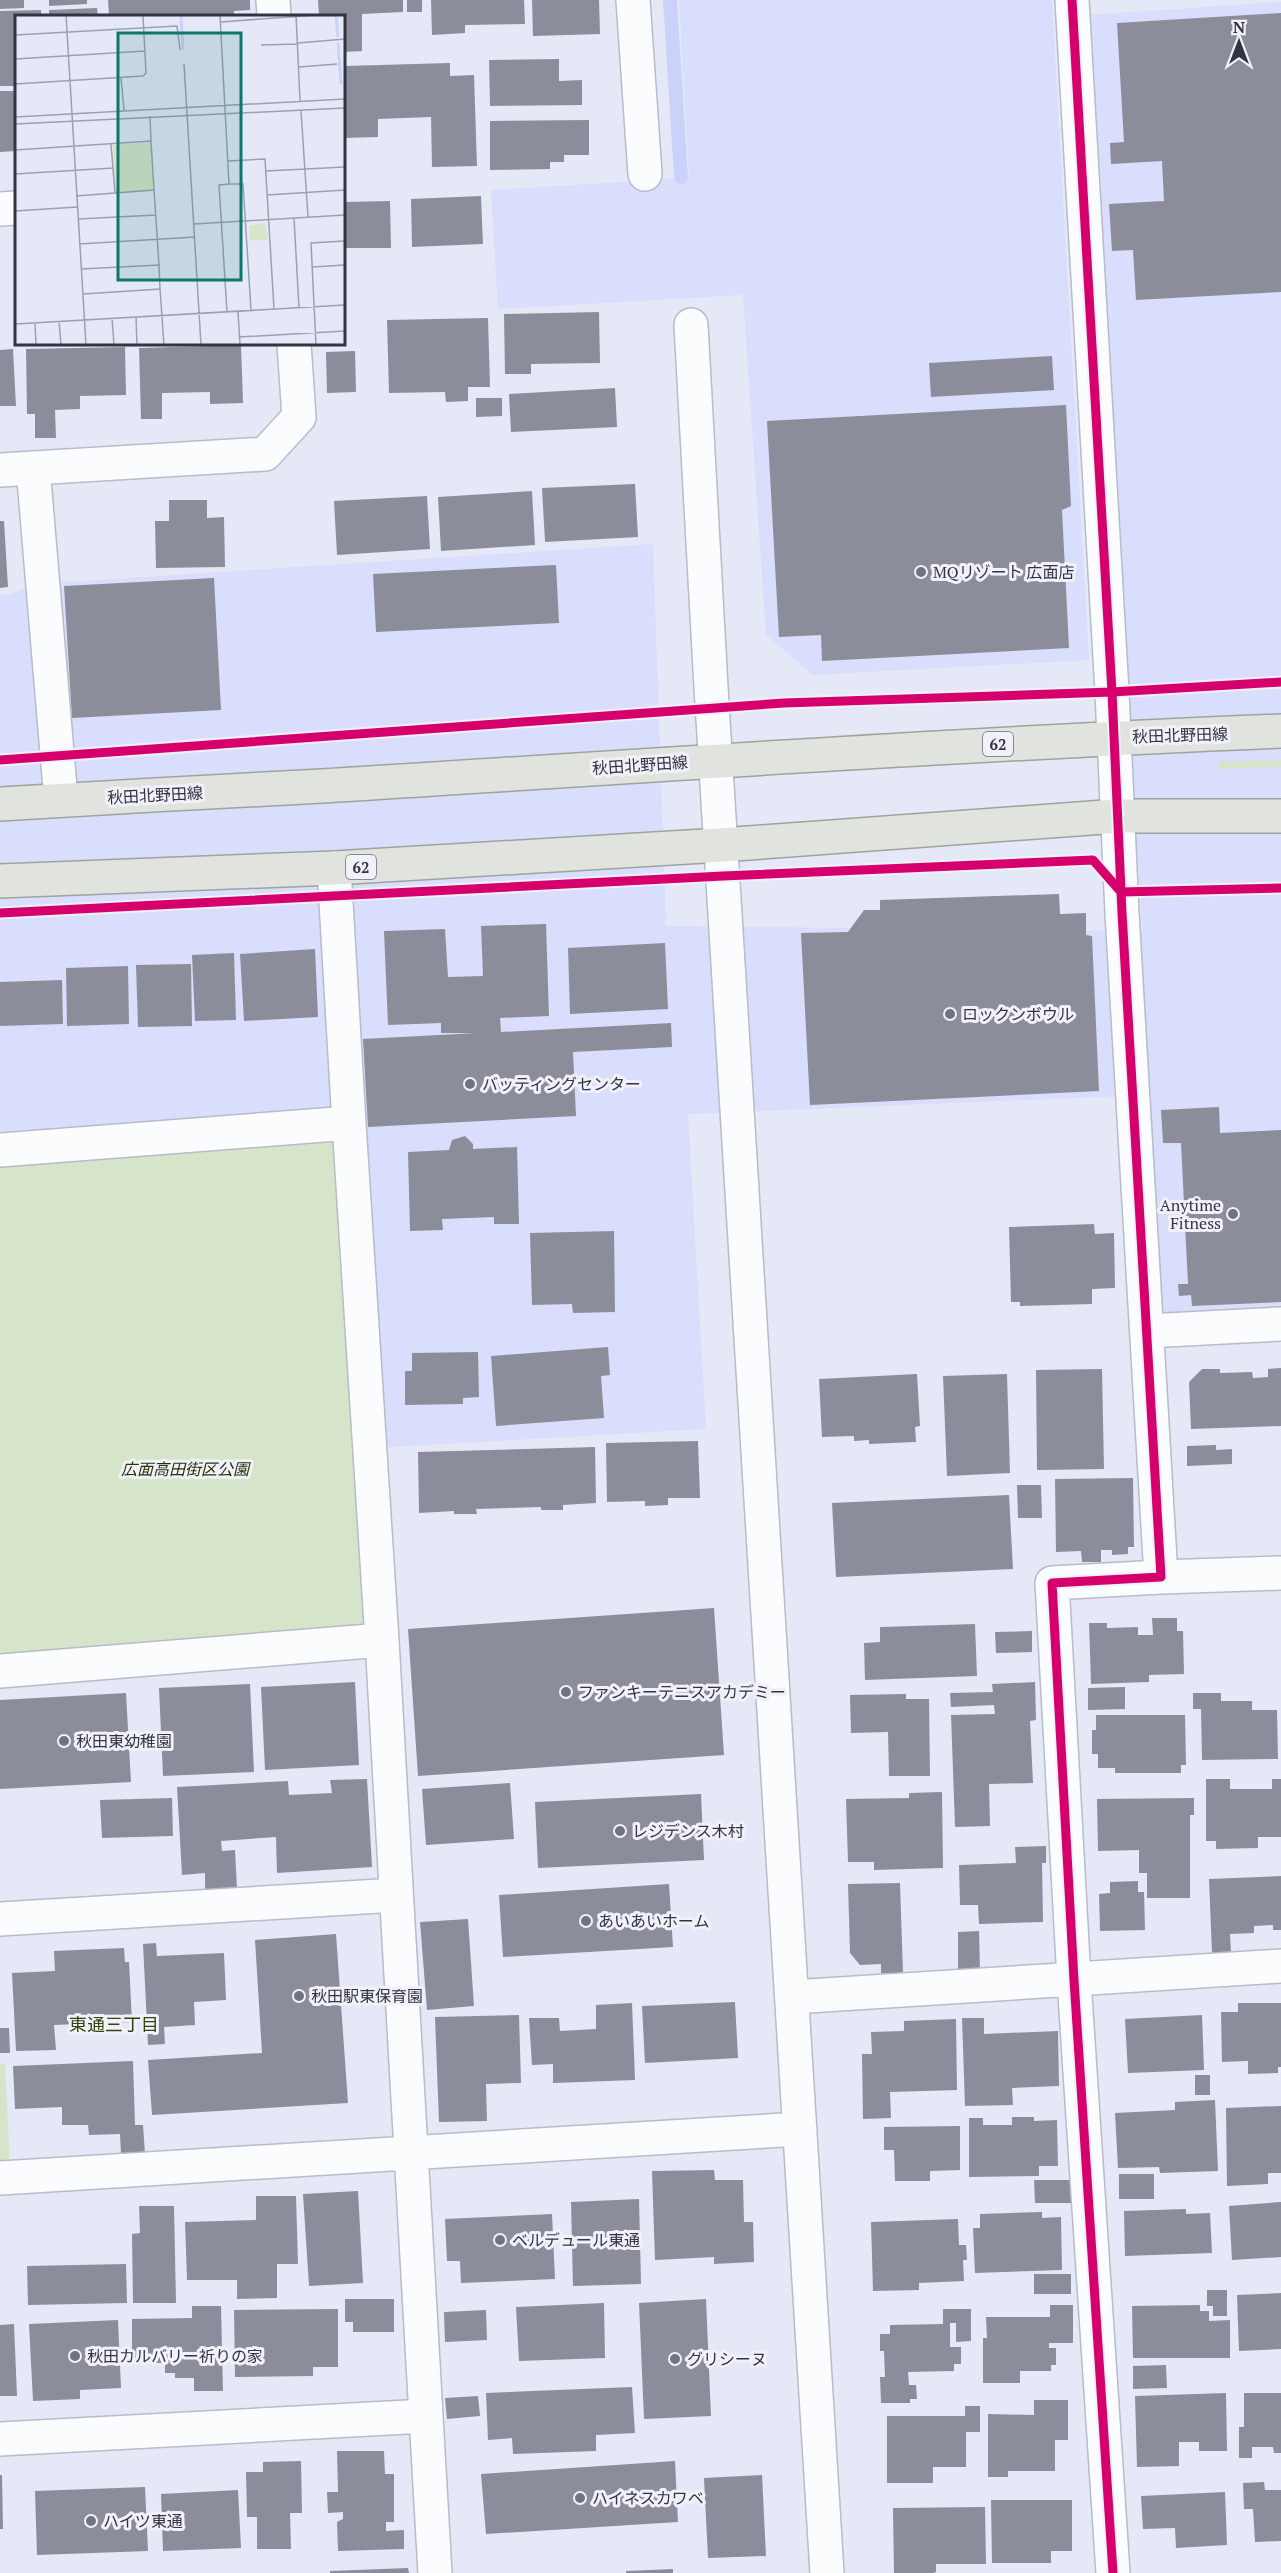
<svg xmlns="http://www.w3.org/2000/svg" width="1281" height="2573" font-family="'PT Serif','Noto Sans JP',serif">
<rect width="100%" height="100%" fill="#e5e8f7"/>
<path fill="#d8defb" d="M679,0H1052L1089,660L813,675L766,635L743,295L498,309L491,190L689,178Z
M1281,2V1336L1131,1346L1122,1096L688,1114L706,1429L356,1449L0,1142V595L11,594L36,584L653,544L666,926L1142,931L1088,15Z"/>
<path fill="#d6e4ca" d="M1281,760V767L1221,769L1217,762Z
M345,1136L382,1640L0,1671V1162Z
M0,2064H5L10,2166H0Z"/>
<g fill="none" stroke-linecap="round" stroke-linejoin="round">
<path stroke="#cbd2f9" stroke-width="14" d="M670,0L681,177"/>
</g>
<path fill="#8b8e9a" d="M0,0H24V8L0,9Z
M49,0H87V4L49,6Z
M108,0H250V10L234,11V16H109Z
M318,0H403V12L362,14V51L344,52V16H319Z
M407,0H422V12H407Z
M431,0H524L525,24L465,25V33L432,35Z
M532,0H599L600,34L533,36Z
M97,8L98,16H49V10Z
M41,10V16H16V86H0V11Z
M1281,13V292L1136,300L1133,250L1112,251L1109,204L1164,201L1162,161L1111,164L1110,143L1124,142L1117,23Z
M559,59V81L582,80V105L490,106L489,60Z
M450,63V76L474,75L477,166L432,167L431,117L378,119V137L344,138V66Z
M0,91H16V151L0,152Z
M589,120V155H564V162H550V169L490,170V121Z
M481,196L483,244L412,247L411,199Z
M390,201L391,248H344V202Z
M599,312L600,363L531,364V374H505L504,314Z
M488,318L490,387H468V401L446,402L445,392L389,393L387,320Z
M241,345L243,403L210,404V392L162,393V419H141L139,348Z
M125,347L126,395L80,396V409L55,410L56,438H35V414H27L26,349Z
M13,349L16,406H0V350Z
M355,351L356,392L327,393L326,352Z
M1052,356L1054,390L931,397L929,363Z
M615,388L617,427L511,432L509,394Z
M476,398H502V416L476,417Z
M1066,405L1071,506L1062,510L1069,648L822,661L821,635L779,637L767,421Z
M635,484L638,537L545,542L542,488Z
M532,491L535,545L441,551L438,497Z
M427,496L430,549L337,555L334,501Z
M169,500H207V518L224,517L225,567L156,568L155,521H169Z
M0,521H4L8,587L0,588Z
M556,565L559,623L376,632L373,574Z
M214,578L221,710L72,718L64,586Z
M1059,894L1060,914L1086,913V935L1092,936L1099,1091L810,1105L801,933L848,932L864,910H880V900Z
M546,924L549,1016L500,1018L501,1032L671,1023L672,1047L573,1052L576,1116L368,1127L363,1039L476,1033H441V1023L388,1025L384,931L445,929L448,977L483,976L481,926Z
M665,943L668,1009L570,1014L568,948Z
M315,949L318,1017L244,1021L240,954Z
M234,953L236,1020L195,1021L192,955Z
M191,964L192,1026L138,1027L136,965Z
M128,966L129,1024L67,1026L66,968Z
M62,980L63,1024L0,1026V982Z
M1219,1107L1220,1133L1281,1130V1302L1192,1306L1191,1295L1179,1296L1178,1284H1188L1181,1143H1163L1161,1110Z
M465,1136L473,1144V1149L517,1147L519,1224H494V1217L442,1219L443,1230L410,1231L408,1152L449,1150L452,1140Z
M1094,1224L1095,1234L1114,1233L1115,1288L1092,1289V1304L1020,1306V1302H1011L1009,1227Z
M614,1231L615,1312L573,1313L572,1304L532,1305L530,1233Z
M608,1347L610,1375L601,1376L604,1418L496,1426L491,1356Z
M478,1352L479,1397L463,1398V1404L405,1405V1371H412V1353Z
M1281,1368V1426L1191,1429L1189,1382L1202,1369H1220V1373L1252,1372L1253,1378L1268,1377V1369Z
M1102,1369L1104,1469L1037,1470L1036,1370Z
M917,1374L920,1426L915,1427L916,1442L869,1444V1440L854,1441V1436L822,1437L819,1379Z
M1007,1374L1010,1473L947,1476L943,1376Z
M698,1441L700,1498H668V1505L645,1506V1501L607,1502L606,1443Z
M1216,1445V1450L1232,1449V1464L1187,1466V1446Z
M595,1447L596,1503L563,1505V1510H541V1507L476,1509L477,1514H454V1511L419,1513L418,1452Z
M1133,1478L1134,1547H1128V1554L1112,1555V1550H1101V1562H1082L1081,1551L1056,1552L1055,1479Z
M1017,1485H1041L1042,1518H1018Z
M1009,1495L1013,1569L836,1577L832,1503Z
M714,1608L724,1755L418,1776L408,1629Z
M1152,1618H1177V1631H1183L1184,1674L1149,1675V1682L1091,1684L1089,1623H1107V1628L1138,1627V1635H1153Z
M975,1624L977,1676L865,1680L864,1643L880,1642V1627Z
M1032,1631V1652L996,1653L995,1632Z
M355,1682L359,1765L265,1770L261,1687Z
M1035,1682L1036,1720L1030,1721L1033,1783L989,1784L990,1826L955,1827L951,1715L995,1714L994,1705L951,1707L950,1693L993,1692L992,1684Z
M250,1684L254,1772L163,1776L159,1688Z
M1125,1687V1709L1088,1710V1688Z
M126,1693L131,1782L0,1789V1700Z
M1193,1693H1221V1701H1252V1710H1277L1278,1759L1202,1760L1201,1709H1193Z
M906,1694V1699H929L930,1776H889L888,1732L851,1733L850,1695Z
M1096,1715H1185L1186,1765H1181V1773H1115V1768H1098V1754H1092V1730H1096Z
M367,1779L372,1867L277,1873L276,1837L221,1841L222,1851L235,1850L237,1889L205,1890V1873L182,1875L177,1787L288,1781L289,1795L332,1793L330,1780Z
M1206,1779H1230V1789H1272V1779H1281V1837H1258V1848L1216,1849V1841H1206Z
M510,1783L514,1839L426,1845L422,1789Z
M942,1792L943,1868L874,1870V1862H848L846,1799L909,1798V1793Z
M701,1794L704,1860L538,1868L535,1802Z
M172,1798L173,1836L102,1838L100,1800Z
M1194,1798V1815H1190V1898H1147V1873H1139V1850L1098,1851L1097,1799Z
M1046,1846V1863H1042L1043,1922L979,1924L978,1905H960L959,1865L1016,1863L1015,1847Z
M1281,1876V1930H1273V1925L1254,1926V1933L1230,1934L1231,1952L1212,1953L1209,1879Z
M1138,1881V1892H1144L1145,1930L1100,1931L1099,1894L1110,1893V1882Z
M900,1883L903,1973H881V1964L860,1965L850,1953L848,1884Z
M669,1884L673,1947L503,1957L499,1895Z
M468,1919L474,2006L427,2010L420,1922Z
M979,1931L980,1970H958V1932Z
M336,1934L348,2103L152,2115L148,2060L262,2053L255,1940Z
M156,1943L157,1956L224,1953L226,2000L194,2002L195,2025L164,2027L165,2044L148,2045L143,1944Z
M124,1948L125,1962H129L132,2022L54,2025L56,2050L16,2051L12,1973L55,1971L54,1951Z
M735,2002L738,2058L645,2063L642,2006Z
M632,2003L635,2080L553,2083V2064L532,2065L529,2018H559L560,2031L596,2029V2005Z
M1238,2003H1281V2067H1278V2073L1248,2074V2061L1222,2062L1221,2012H1238Z
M519,2015L521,2083L486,2084L487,2121L439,2122L435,2017Z
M1202,2015L1204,2070L1128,2073L1125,2019Z
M962,2018H984V2034L1058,2031L1059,2086L1012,2088L1013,2105L965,2106Z
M956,2019L957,2090L890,2092L891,2118L863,2119L862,2054H872L871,2032L904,2031V2021Z
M0,2028H9L10,2053H0Z
M133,2061L135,2125H143L145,2154H121L120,2134L89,2135L88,2125H62V2107L15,2109L13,2066Z
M1195,2075H1210V2095H1195Z
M1215,2100L1218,2171L1160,2173L1159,2167L1118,2168L1115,2113L1175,2110V2102Z
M1281,2106V2173H1268V2184L1227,2186L1226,2108Z
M1012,2117H1034V2121L1057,2120L1058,2166H1039V2176L969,2177V2118H983V2125H1012Z
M960,2126V2170L930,2171V2181H895L894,2150H884V2127Z
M714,2170L715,2180H743L744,2222H753L754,2262L714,2264V2257L655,2260L652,2171Z
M1119,2174H1154V2199H1119Z
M1034,2180H1070L1071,2203H1035Z
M358,2191L363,2283L309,2286L303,2194Z
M256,2196H296L298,2264H277V2298L237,2299V2280H187L185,2222L256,2220Z
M639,2199L641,2284L573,2286L571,2202Z
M1281,2202V2257L1232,2260L1229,2206Z
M139,2206H174L176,2303H133L132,2234L140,2233Z
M1186,2209V2214L1210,2213L1212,2253L1125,2256L1124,2211Z
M1042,2212V2218L1061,2217L1062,2270L975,2273L973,2228H980V2214Z
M552,2214L555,2279L461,2283L460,2261H447L445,2219Z
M958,2219L959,2245H966L967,2260H963L964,2281L919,2283V2290L873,2291L871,2222Z
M126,2264L127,2303L28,2305L27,2266Z
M1034,2274H1071V2294H1034Z
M1207,2290H1227V2316H1213V2306H1207Z
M1281,2293V2349L1239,2351L1237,2295Z
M345,2299H394V2332H353V2322H345Z
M706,2299L711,2416L644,2419L639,2303Z
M604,2303L605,2358L519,2361L516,2307Z
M1050,2305H1073V2343H1049V2348H1056V2365H1051V2371H1020V2383H983V2338H987L986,2317H1050Z
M1200,2305V2311H1209V2321L1230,2320V2358H1133L1132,2306Z
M192,2306H221L223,2391H194V2378H175V2373H165V2363H132V2319L192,2318Z
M338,2309V2367H313V2376L235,2377L234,2310Z
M943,2309H971V2341L956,2342V2323H950V2347H961V2364H954V2371L908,2372L909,2385H916L917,2399H910V2403H881L880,2377H885L884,2351H880V2334H890V2325L943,2324Z
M486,2310L487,2340L445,2342L444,2312Z
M118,2320L121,2388L80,2390V2399L33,2401L29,2324Z
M14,2324L17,2396H0V2325Z
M1166,2365L1167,2388L1133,2389V2366Z
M632,2387L635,2433L596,2435V2451L513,2454L512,2438L488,2440L486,2393Z
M1226,2393L1227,2451H1199V2442H1179V2466L1137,2467L1135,2396Z
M1244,2393H1281V2453H1274L1273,2447H1252V2458H1239V2427H1244Z
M478,2396L480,2416L447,2419L445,2398Z
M1034,2400H1068V2440H1055V2471H1008V2477H988V2414L1034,2415Z
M965,2406H980V2432H966V2467H933V2483H887V2416H965Z
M337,2451H384L385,2474H394V2522H386V2531L404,2530V2549L338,2551L337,2522L343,2519V2512L328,2513L327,2492H338Z
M301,2461L302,2513H290L291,2549H257V2517H247L246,2472H263V2462Z
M675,2461L678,2522L486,2534L481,2474Z
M0,2475H2L3,2529H0Z
M762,2475L766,2556L708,2558L704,2478Z
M1264,2482L1265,2490H1281V2541L1255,2542L1253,2509H1244L1243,2483Z
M145,2487L148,2551L37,2555L35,2491Z
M238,2490L241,2548L163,2551L161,2494Z
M1225,2492L1227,2545L1176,2548L1175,2528L1143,2529L1141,2496Z
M991,2500H1072V2551H1051V2563H992Z
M985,2507L986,2564H936V2572L933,2573H894L893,2508Z
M408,2568L409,2573H330V2571Z
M673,2569V2573H626V2571Z"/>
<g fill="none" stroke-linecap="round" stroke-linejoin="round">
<defs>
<path id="minor" d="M273,0L274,16
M633,0L645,174
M1072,0L1112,692L1122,913L1161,1577L1052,1583L1074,1980L1113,2573
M0,209L16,208
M691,325L711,687L827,2573
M33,468L61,800
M0,470L265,454L299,417L294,344
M334,868L349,1123
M0,1150L349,1123L382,1640L0,1671
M1147,1331L1281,1324
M1161,1577L1281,1573
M382,1640L426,2416
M0,1919L396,1895
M792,1997L1281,1966
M0,2178L800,2129
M0,2439L426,2416L435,2573"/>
<path id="major" d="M0,804C107,797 215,792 322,786C642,766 961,744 1281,731
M0,881L334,868L721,845L1118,816H1281"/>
</defs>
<use href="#minor" stroke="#b8bbc8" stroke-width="36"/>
<use href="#major" stroke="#9ea39d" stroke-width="36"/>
<use href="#minor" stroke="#fbfcfe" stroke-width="33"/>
<use href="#major" stroke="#e0e3de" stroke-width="33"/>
<defs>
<path id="cycleway" d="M1072,0L1112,692L1122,913L1161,1577L1052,1583L1074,1980L1113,2573
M0,760L784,703L1112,692L1281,682
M0,913L723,876L1093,860L1121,892L1281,888"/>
</defs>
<use href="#cycleway" stroke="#f0f1f9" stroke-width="13"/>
<use href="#cycleway" stroke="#d6006c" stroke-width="9"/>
</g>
<g fill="#707381" stroke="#f0f1f9" stroke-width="2">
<circle cx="921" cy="572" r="6"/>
<circle cx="950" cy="1014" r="6"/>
<circle cx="470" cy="1084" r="6"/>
<circle cx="1233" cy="1214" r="6"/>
<circle cx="566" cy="1692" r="6"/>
<circle cx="64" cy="1741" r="6"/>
<circle cx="620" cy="1831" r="6"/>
<circle cx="586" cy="1921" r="6"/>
<circle cx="299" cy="1996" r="6"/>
<circle cx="500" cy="2240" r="6"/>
<circle cx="75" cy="2356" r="6"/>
<circle cx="675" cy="2359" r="6"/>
<circle cx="580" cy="2498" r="6"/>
<circle cx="91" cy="2521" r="6"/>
</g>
<g text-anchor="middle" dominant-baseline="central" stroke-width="6" stroke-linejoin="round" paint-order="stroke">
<g fill="#f0f1f9" stroke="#6a6d78" stroke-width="1.5">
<rect x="983" y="732" width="30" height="24" rx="4.5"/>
<rect x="346" y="855" width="30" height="24" rx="4.5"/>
</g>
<g font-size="15" font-weight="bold" fill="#313441">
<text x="998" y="744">62</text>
<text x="361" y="867">62</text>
</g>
<g font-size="16" fill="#313441" stroke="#f0f1f9" text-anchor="start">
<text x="933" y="572">MQリゾート 広面店</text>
<text x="962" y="1014">ロックンボウル</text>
<text x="482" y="1084">バッティングセンター</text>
<text x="1221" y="1205" text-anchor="end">Anytime<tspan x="1221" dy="18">Fitness</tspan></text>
<text x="578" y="1692">ファンキーテニスアカデミー</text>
<text x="76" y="1741">秋田東幼稚園</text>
<text x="632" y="1831">レジデンス木村</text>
<text x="598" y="1921">あいあいホーム</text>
<text x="311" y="1996">秋田駅東保育園</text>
<text x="512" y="2240">ベルデュール東通</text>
<text x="87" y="2356">秋田カルバリー祈りの家</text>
<text x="687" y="2359">グリシーヌ</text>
<text x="592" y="2498">ハイネスカワベ</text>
<text x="103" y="2521">ハイツ東通</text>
</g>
<g font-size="16" fill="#313441" stroke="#f0f1f9">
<text transform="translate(1180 735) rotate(-2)">秋田北野田線</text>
<text transform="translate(640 765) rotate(-4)">秋田北野田線</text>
<text transform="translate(155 795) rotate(-3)">秋田北野田線</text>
</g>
<g font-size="16" font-style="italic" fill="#253305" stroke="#f0f1f9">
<text x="185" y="1469">広面高田街区公園</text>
</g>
<g font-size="18" fill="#33430d" stroke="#f0f1f9">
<text x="114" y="2024">東通三丁目</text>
</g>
</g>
<g transform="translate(15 15)">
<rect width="330" height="330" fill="#e5e8f7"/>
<path d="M136,127L139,175L100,178L98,130ZM250,208L253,225H235L234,211Z" fill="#d6e4ca"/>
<path fill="none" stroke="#cbd2f9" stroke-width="3" d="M166,0L168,35M321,1L323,22M323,28L326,69"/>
<path fill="none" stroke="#9da0ae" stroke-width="1.5" d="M51,0L71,330M205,0L214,169L204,170L212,297M281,0L285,86M205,7L301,0M0,20L162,11L165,35M283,28L330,24M246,30L283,29M0,44L130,36M169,49L186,330M284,52L322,49M106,63L109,95M0,69L128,61L131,58L128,0M286,96L293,202M135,101L136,126M0,102L330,84M0,109L330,93M96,129L100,178M0,135L136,126L139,175L61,181M213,146L250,144L259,294M251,156L330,152M0,159L98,153M214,169H228L236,295M139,175L144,250M252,180L330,175M0,196L62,192M279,203L284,293M63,204L141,200M179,209L330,200M64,229L180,222M297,252L330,250M66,254L144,250L145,274L68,279M145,274L149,330M223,297L225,330M121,302L122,330M97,303L99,330M44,306L46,330M20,308L21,330M0,309L330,290M224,322L330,316M301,330L296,228L330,226"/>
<path fill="#0f766e" fill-opacity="0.15" stroke="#0f766e" stroke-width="3" d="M103,18H226V265H103Z"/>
<rect width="330" height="330" fill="none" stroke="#313441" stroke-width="3"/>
</g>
<g transform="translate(1239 42)" stroke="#f0f1f9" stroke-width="4.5" paint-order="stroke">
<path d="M0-4.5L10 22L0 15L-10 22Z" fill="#313441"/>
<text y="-9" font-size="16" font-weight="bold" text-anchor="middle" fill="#313441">N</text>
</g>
</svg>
